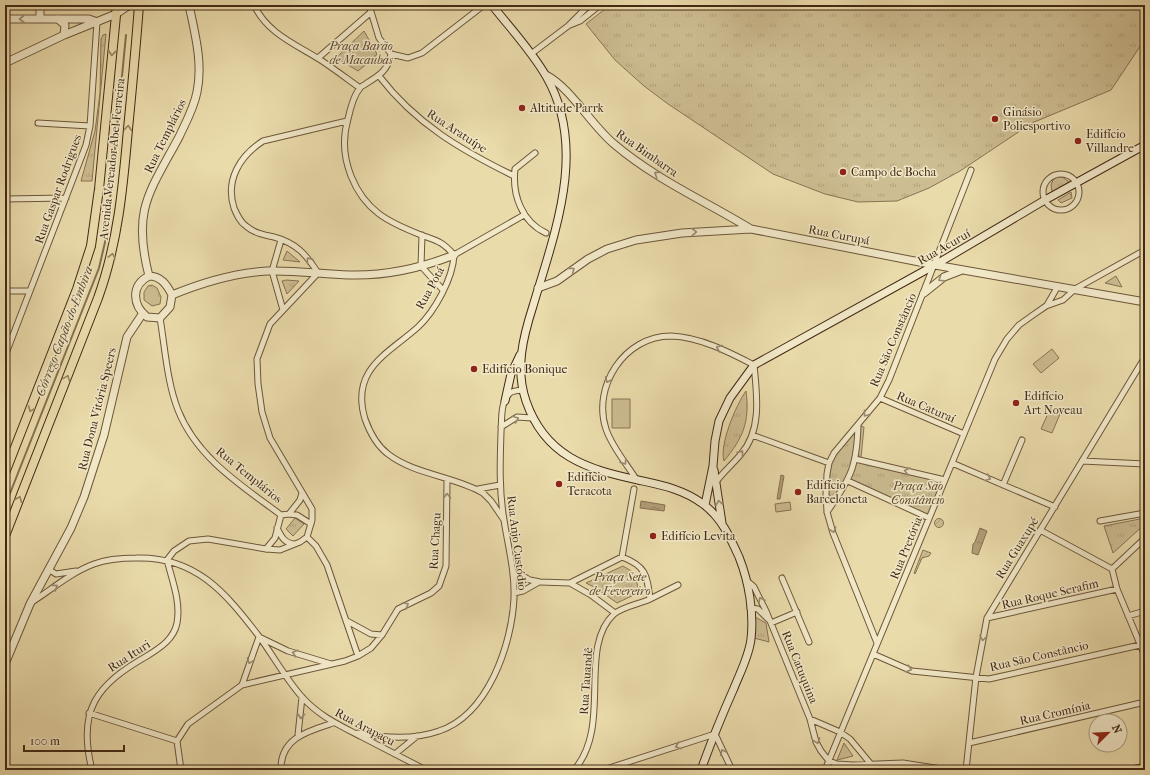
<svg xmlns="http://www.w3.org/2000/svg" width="1150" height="775" font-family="'IM FELL French Canon',serif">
<defs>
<pattern id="park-tufts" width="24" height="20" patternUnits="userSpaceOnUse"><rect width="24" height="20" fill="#cdbd92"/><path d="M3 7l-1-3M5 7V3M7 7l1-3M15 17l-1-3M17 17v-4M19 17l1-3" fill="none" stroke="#b1a27d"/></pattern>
<pattern id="garden-furrows" width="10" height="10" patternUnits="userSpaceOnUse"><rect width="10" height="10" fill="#cdbd92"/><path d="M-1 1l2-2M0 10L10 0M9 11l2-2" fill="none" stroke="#b1a27d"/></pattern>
<pattern id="water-ripples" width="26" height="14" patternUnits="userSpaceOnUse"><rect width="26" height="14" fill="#b19e78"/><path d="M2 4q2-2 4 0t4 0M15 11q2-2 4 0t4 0" fill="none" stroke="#928161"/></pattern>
</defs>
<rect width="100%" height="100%" fill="#eadbab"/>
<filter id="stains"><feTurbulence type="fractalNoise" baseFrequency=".005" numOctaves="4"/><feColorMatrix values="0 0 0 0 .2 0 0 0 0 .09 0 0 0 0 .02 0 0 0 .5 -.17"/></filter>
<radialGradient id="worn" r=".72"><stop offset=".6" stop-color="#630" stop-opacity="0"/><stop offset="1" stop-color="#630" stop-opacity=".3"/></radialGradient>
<path fill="#cdbd92" stroke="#887354" d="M1052,349L1059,358L1041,373L1033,364Z
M612,399H630V428H612Z
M1050,409L1060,414L1052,433L1041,429Z
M790,502L791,510L776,512L775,504Z"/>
<path fill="url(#park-tufts)" stroke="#887354" d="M610,5H1145V39L1111,90L1032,123L960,171L929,188L897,201L858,202L825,194L773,174L668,104L644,86L615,60L586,24Z
M364,31L377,54L374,58L358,71L340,60L338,56Z
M106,34L92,181H81L95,131L100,93L101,39L103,35Z
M1058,176L1064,178L1069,182L1052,192L1051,185L1053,180Z
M1071,192L1072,198L1061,203L1058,200Z
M287,251L300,262L283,260Z
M1116,276L1122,287L1105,283Z
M286,280L299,281L287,294L282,281Z
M152,285L157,288L161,297L160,304L152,306L144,300V292L148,286Z
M746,391C750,422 743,438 724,461C719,445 736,405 746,391Z
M860,426L864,427L861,458L857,457Z
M857,428L856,453L850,475L828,509L829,466L832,459Z
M856,460L942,482L928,515L849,481Z
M295,518L304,524L293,536L286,529Z
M1145,518V524L1113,553L1104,526Z
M623,566L633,572L640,592L617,603L596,588L586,583Z
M755,617L766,623L769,642L754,638Z
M844,743L853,756L837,760Z"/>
<path fill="url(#garden-furrows)" stroke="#887354" d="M934.5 523a4.5 4.5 0 1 1 9 0a4.5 4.5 0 1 1-9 0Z
M923,550L931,553L929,556L922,558L915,574L914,573Z"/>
<path fill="url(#water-ripples)" stroke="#856f50" d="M781,475L784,476L780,499H777Z
M641,501L665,505L664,511L640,508Z
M980,528L987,531L978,555L972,553L973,544L975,542Z"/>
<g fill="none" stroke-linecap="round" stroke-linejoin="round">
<path stroke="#856f50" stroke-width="2" d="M5,506L99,268L106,238L109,210L126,35"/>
<defs>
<path id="minor" d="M254,5C267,33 295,44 319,59C333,68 346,78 360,88
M369,5L379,38L391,54
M570,25L580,21L600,5
M391,54C388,70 380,75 367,83C365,85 361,86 360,88C353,96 350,110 348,119C342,139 344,158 351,176C365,211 388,222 421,235C437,241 442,241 454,255C453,278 435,311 418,327C388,354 350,369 365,419C370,433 376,445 388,454C415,475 454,476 483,493L491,501L504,520
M391,54L408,58L422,53L484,5
M531,54L568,26L589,5
M318,58L370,13
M379,76C416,124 461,150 514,176
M38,123L90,126
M535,153L515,169C512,195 522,222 546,233
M1043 192a18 18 0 1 1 36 0a18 18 0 1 1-36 0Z
M5,199L66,198
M422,235L421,266L443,290
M281,240L272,271L283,310
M454,255L524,215
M5,291H30
M1047,305L1058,286
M160,318C165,348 167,382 178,410C197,458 241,485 281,515
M5,356L86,145L90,126L97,22
M880,398L964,434
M501,427L517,417L532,418
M752,435L829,463
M855,459L945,480
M1082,461L1145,464
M952,463L1055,507
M636,479C626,463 612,447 606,429C592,387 624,336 671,336C700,337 729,352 754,365C757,395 762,430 741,454C733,464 723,472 716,482
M848,481L929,518
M1003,485L1022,440
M478,489L500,485
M827,512C851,478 857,466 858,425
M289,514L297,515L311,524
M1100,521L1145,513
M277,528C281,536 284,543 294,544
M1040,530L1112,569L1117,589L1145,656
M307,537L316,546L327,565L358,656
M266,549L275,538L281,515L289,514L300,500L302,493
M622,557L634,489
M48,569L56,574L76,571
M1112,569L1145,538
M514,575L519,574L530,580L540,582L570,583L622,557C646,566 647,575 650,599
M782,578L809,642
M746,580L754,587L766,611L810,719L816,742L821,751L829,761L837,764L853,765L903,763L948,770
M570,583L591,595L615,613
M514,593L523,591L539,582
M32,602C52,589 72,572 94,564C107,559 122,558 136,558C195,556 225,592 258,635C273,655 285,678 302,697C319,716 339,725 362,737C383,748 405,759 426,770
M750,608L758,609L768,619
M1128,616L1145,611
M987,618L1117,589
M347,621L371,634L382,635
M771,623L797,612
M877,643L833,533L827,512L826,494L827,474L829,463L834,453L880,398L889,380L971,170
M873,654L912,671L989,679L1140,645
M242,685L259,637L288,651L331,664
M89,713L177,741
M810,719L840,732L850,739L870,763
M358,733C384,738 414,740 439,731C488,715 512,644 514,598C515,571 508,546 504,520C499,491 500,462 501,432C502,421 500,403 509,394C512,390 518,391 523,390
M298,735L302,697
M969,743L1145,702
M395,754L417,736
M92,770C77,710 96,685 147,656C160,648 174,639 177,623C181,602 172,580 167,560L174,551L189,541L208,539L266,549L280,550L300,542L307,537L312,520V509L270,438L262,412L258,384L257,359L270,324L318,273C306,254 296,243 274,237C264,235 254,233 246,226C240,222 237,215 234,208C225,180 240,156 263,141L347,121
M181,770L177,741L188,724L242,685L345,661L358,656L371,648L382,635L398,609L431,593L439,586L446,566L447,479
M281,770C280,738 308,731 333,723
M574,770C613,726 577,648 614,614C622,607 638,604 648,600C658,595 668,590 678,585
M603,770L715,734L732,770
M825,770L995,359L1007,339L1019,325L1033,315L1046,306L1063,300L1075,289L1145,250
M966,770L976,677L987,618L1145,357
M1128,770L1145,766"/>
<path id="tertiary" d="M5,19H89L97,22
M40,19V5
M58,19L65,25L64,35
M5,63L64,35L116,14L129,5
M546,75C571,88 591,125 614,144C655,179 705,201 751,229
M149,276C132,210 149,193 179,137C186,122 194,108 197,92C203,63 195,34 189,5
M149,276C161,276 167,285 172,295L170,307L160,318L147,317C132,305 131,285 149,276Z
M538,288L557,281L588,259L607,249L636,240L682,233L751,229L935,265L1145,302
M924,293L944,277L962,270
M172,295C201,283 235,273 267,271C294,270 321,274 349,275C384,276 421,268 454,255
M5,664L30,604L71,528L84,497L104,435L127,337L143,313"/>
<path id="secondary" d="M492,5C510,28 531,50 546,76C588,148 555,232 533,306C523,337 515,369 526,401C545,456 586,469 638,480C661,485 683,489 703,504C721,517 730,537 739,557C749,582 754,613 751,639C749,656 740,673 734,688C722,715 711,742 701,770
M505,401L511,374L520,355
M714,470L722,523
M705,505L713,466L715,441L719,421L730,398L754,365L935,265L1045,200L1145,145"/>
<path id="primary" d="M124,5L127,6
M5,473L77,289L91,246L99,189L117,5
M5,536L98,298C118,243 123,187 128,129C132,88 136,46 139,5"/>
</defs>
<use href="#minor" stroke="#6c563a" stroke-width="7"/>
<use href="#tertiary" stroke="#6c563a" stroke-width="9"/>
<use href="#secondary" stroke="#422915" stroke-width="9"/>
<use href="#primary" stroke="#422915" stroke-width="10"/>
<use href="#minor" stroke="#f1e8c8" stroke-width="5"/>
<use href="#tertiary" stroke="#f1e8c8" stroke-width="7"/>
<use href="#secondary" stroke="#f1e8c8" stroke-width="7"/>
<use href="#primary" stroke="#eadbab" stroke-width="8"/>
</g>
<defs><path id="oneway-chevron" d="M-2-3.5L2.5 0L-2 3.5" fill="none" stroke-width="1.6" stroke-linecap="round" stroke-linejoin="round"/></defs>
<g stroke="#9a886e">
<use href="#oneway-chevron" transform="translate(22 19) rotate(179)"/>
<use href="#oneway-chevron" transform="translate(657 174) rotate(-147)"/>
<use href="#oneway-chevron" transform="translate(694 232) rotate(-3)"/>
<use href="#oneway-chevron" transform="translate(309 260) rotate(-126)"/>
<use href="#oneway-chevron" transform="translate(572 270) rotate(-36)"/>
<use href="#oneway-chevron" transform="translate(941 279) rotate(148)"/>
<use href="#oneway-chevron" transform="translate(719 348) rotate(-158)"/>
<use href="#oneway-chevron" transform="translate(608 380) rotate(114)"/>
<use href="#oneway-chevron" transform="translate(866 414) rotate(128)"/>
<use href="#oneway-chevron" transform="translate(516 419) rotate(-21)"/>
<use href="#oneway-chevron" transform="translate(741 453) rotate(-52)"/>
<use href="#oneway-chevron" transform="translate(624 462) rotate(57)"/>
<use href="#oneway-chevron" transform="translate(907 471) rotate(-166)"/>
<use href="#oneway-chevron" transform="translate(988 478) rotate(23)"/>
<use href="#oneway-chevron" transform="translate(447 496) rotate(-91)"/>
<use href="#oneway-chevron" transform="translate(719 503) rotate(-99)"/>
<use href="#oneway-chevron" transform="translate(833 530) rotate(71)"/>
<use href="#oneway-chevron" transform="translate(55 587) rotate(-33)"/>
<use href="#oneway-chevron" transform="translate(761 600) rotate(-117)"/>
<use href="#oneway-chevron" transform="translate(406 605) rotate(-30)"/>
<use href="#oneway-chevron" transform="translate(983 638) rotate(99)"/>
<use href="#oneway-chevron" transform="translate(295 653) rotate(-162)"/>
<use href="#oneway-chevron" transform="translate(250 661) rotate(110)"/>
<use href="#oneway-chevron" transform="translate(909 669) rotate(17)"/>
<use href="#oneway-chevron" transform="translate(301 716) rotate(94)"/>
<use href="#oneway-chevron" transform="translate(817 741) rotate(70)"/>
<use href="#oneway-chevron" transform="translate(678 746) rotate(162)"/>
<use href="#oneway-chevron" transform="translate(723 752) rotate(-116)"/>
</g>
<g stroke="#968260">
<use href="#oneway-chevron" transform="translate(112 53) rotate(96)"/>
<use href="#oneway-chevron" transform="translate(128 128) rotate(-85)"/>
<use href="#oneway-chevron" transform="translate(112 256) rotate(-76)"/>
<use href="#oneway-chevron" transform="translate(67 378) rotate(-69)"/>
<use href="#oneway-chevron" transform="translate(31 409) rotate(112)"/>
<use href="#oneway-chevron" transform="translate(19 499) rotate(-68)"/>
</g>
<g fill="#8f2418" stroke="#f1e8c8" stroke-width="1.5">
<circle cx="522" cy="108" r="4"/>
<circle cx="995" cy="119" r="4"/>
<circle cx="1078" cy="141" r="4"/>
<circle cx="843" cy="172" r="4"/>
<circle cx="474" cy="369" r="4"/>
<circle cx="1016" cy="403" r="4"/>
<circle cx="559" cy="484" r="4"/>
<circle cx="798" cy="492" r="4"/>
<circle cx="653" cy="536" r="4"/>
</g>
<g text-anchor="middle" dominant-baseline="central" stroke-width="3" stroke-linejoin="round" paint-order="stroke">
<g font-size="12" font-style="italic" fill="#5e472e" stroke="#f1e8c8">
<text x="361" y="46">Praça Barão<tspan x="361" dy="14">de Macaubas</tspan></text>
<text x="918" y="486">Praça São<tspan x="918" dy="14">Constâncio</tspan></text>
<text x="620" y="577">Praça Sete<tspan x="620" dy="14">de Fevereiro</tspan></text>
</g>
<g font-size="12" fill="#422915" stroke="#f1e8c8" text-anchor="start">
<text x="530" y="108">Altitude Parrk</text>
<text x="1003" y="112">Ginásio<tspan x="1003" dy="14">Poliesportivo</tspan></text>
<text x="1086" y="134">Edifício<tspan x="1086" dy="14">Villandre</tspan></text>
<text x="851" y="172">Campo de Bocha</text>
<text x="482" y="369">Edifício Bonique</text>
<text x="1024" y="396">Edifício<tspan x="1024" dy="14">Art Noveau</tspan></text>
<text x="567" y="477">Edifício<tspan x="567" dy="14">Teracota</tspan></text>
<text x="806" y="485">Edifício<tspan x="806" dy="14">Barceloneta</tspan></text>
<text x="661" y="536">Edifício Levita</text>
</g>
<g font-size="12" fill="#422915" stroke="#f1e8c8">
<text transform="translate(457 131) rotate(33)">Rua Aratuípe</text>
<text transform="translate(165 136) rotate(-64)">Rua Templários</text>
<text transform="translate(647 153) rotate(35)">Rua Bimbarra</text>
<text transform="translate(112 159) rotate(-84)">Avenida Vereador Abel Ferreira</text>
<text transform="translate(58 189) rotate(-70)">Rua Gaspar Rodrigues</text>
<text transform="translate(839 235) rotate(11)">Rua Curupá</text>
<text transform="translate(944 247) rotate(-30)">Rua Acuruí</text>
<text transform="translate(430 288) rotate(-61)">Rua Potá</text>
<text transform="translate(893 340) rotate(-67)">Rua São Constâncio</text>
<text transform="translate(926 407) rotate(23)">Rua Caturaí</text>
<text transform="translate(97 409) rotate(-76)">Rua Dona Vitória Speers</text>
<text transform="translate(249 475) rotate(39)">Rua Templários</text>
<text transform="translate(435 541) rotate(-87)">Rua Chagu</text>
<text transform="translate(517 543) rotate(83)">Rua Anjo Custódio</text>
<text transform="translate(906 548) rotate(-68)">Rua Pretória</text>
<text transform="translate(1017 548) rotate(-58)">Rua Guaxupé</text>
<text transform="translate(1050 594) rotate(-13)">Rua Roque Serafim</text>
<text transform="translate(129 656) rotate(-33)">Rua Ituri</text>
<text transform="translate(1039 656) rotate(-13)">Rua São Constâncio</text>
<text transform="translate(800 667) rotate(68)">Rua Catuquina</text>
<text transform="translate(586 681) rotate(-86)">Rua Tauandê</text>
<text transform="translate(1055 713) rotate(-13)">Rua Cromínia</text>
<text transform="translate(365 727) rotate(28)">Rua Arapaçu</text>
</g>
<g font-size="13" font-style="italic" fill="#634c33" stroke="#f1e8c8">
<text transform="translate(64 331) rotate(-69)">Córrego Capão do Embira</text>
</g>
</g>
<rect width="1150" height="775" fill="none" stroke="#eadbab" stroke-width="20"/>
<rect x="6" y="6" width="1138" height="763" fill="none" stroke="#422915" stroke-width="2"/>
<rect x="10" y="10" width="1130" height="755" fill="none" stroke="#422915"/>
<g transform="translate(1108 733) rotate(66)"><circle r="19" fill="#f1e8c8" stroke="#ab9c80"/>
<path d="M0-3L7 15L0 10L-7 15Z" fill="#8f2418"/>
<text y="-6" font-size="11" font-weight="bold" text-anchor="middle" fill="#422915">N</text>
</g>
<path d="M24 745v6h100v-6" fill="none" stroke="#422915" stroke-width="2"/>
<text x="30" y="745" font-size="12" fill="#422915" stroke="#f1e8c8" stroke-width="3" paint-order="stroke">100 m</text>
<rect width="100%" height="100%" filter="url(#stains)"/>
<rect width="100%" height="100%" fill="url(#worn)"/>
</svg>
